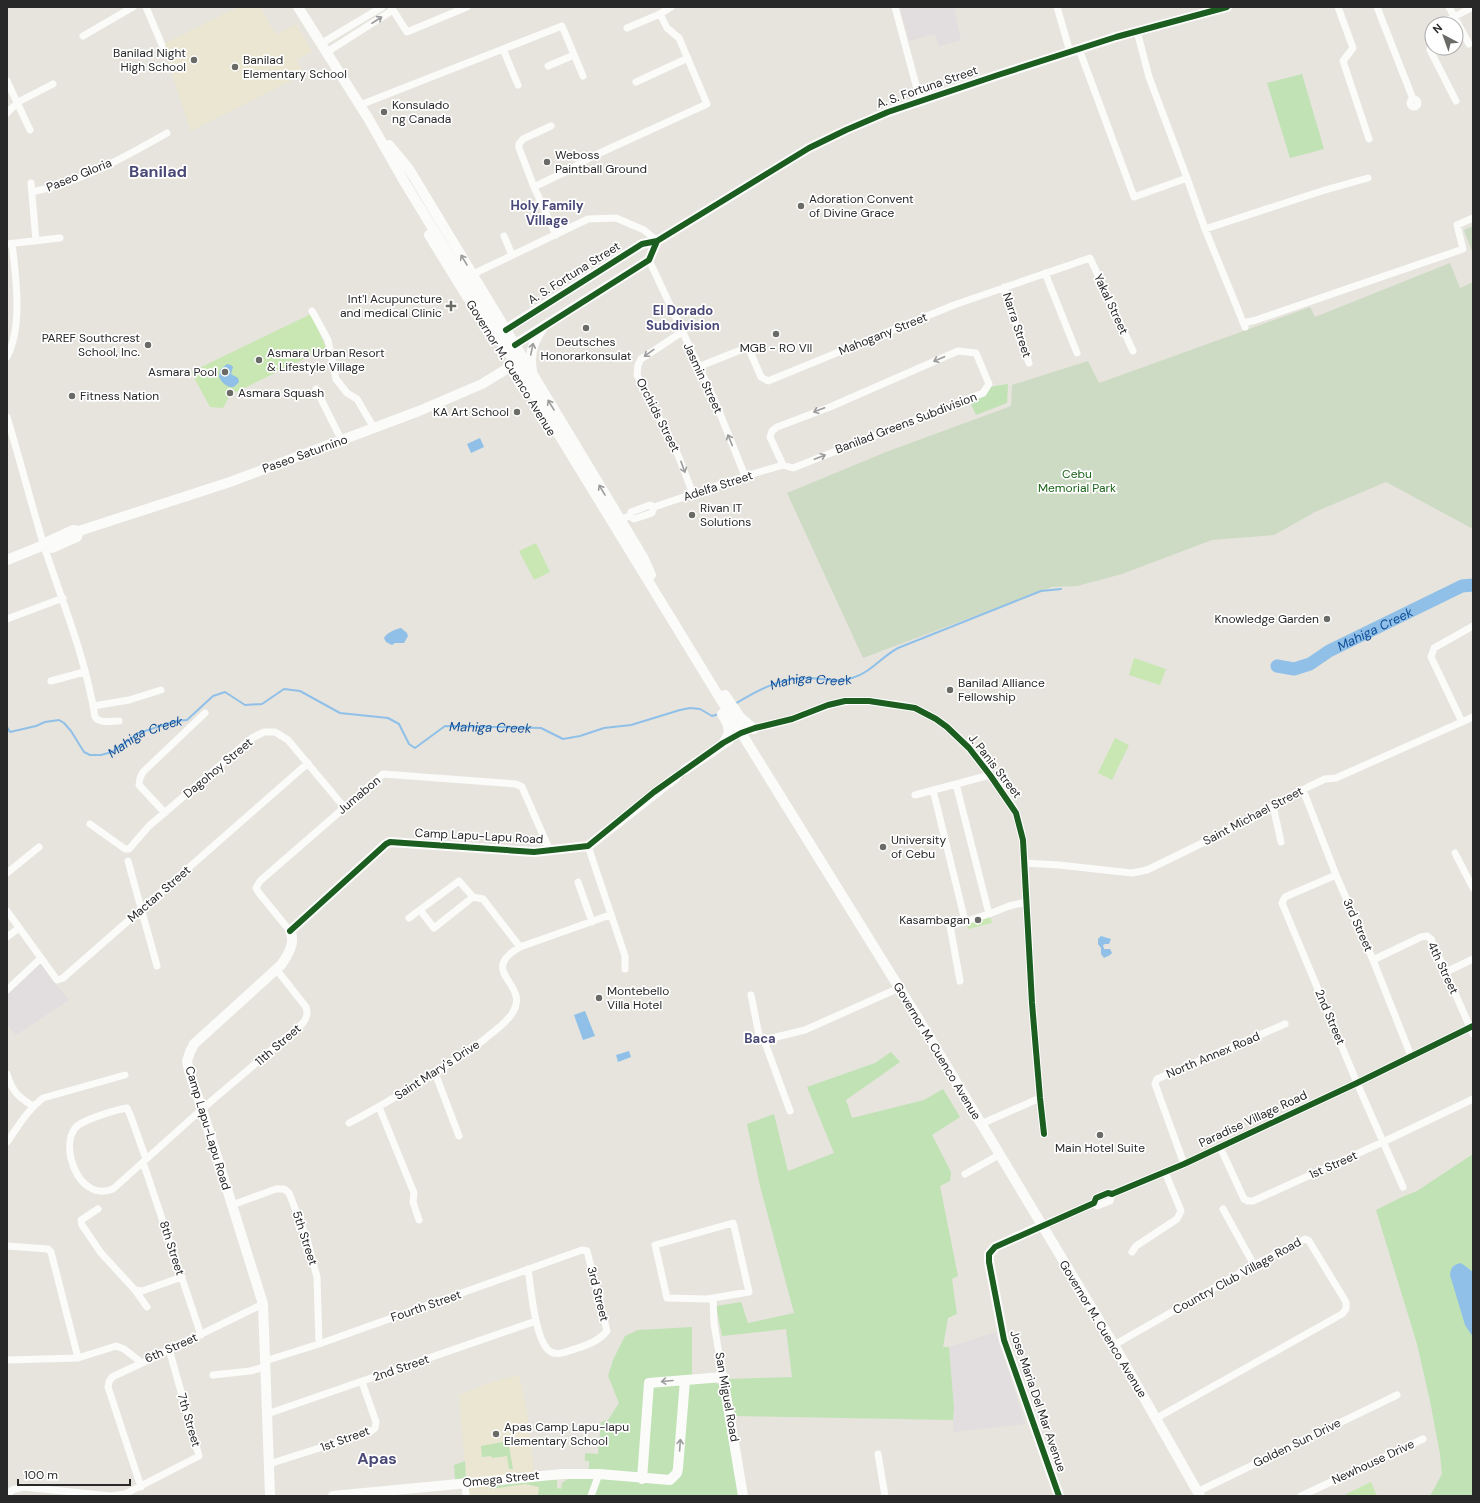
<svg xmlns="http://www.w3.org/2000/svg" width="1480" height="1503" font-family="'DM Sans',sans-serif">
<rect width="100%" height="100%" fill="#e6e4dd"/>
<path fill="#e2dee0" d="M900,7H954L961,40L939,46L935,34L909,41Z
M41,963L54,982L69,1000L16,1035L7,1024V995Z
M996,1332L1025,1424L953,1432L954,1408L949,1347Z"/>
<path fill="#eae6d1" d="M238,7H260L276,35L296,24L312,51L296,60L304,74L191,131L162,45Z
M519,1375L526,1406L534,1472L466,1479L459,1395L492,1382Z
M539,1478L540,1485L538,1496H467L466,1485Z"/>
<path fill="#c0e2b5" d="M1302,74L1324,149L1290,158L1267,83Z
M1008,384L1007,403L976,415L970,402L986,396L989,387Z
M891,1052L900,1062L846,1100L852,1118L924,1100L943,1089L960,1117L932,1135L947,1164L951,1172L950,1181L940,1186L958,1276L952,1279L957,1314L948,1318L943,1347H949L954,1408L953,1420L734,1416L727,1379L792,1377L786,1329L722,1336L716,1306L741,1302L748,1323L794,1313L760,1186L747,1124L774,1114L788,1171L834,1153L807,1087L875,1063Z
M1473,1154V1496H1430L1442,1474L1440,1454L1430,1401L1417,1344L1376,1210L1402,1197L1417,1191Z
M692,1327V1382H714L722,1386L740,1496H538L539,1487L525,1484L491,1489L489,1483L557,1478V1488L561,1489L562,1483L571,1477H584L589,1468V1461H585V1453L598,1454L601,1422L608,1420L619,1403L608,1376L613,1360L625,1336L638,1330Z
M508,1441L513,1469H509L507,1456L492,1458L491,1456L482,1457L481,1446Z
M465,1461L466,1479L455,1480L454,1465Z"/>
<path fill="#cedbc4" d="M1473,226V254L1464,230Z
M1450,263L1460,288L1473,282V529L1386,482L1315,512L1274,535L1212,540L1122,574L1077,586L1052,587L863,658L787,493L886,452L1011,406L1012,385L1088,361L1099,383L1310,307L1315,317Z"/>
<path fill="#c9e7b3" d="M311,314L326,348L230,395L223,408L210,407L191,372Z
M536,543L550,572L534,580L519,551Z
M1134,658L1166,669L1160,685L1129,675Z
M1115,738L1129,745L1112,780L1098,773Z
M989,911L992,923L968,929L965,918Z
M1371,1482L1377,1496H1347L1346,1494Z"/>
<path fill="#90c0e8" d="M227,364L231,365L233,367L231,374L238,378L239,382L234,387C227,388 222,383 219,377L220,370Z
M480,438L484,447L471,453L467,444Z
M401,628L407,633L408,636L404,643H395L392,645L386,642L384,638C386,633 396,629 401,628Z
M1101,936L1111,939L1109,944H1105L1103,945L1104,949H1110L1112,953L1110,955L1104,958L1101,954V948L1098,944V939Z
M585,1011L595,1036L583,1040L574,1015Z
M629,1051L631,1057L618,1062L616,1055Z
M1461,1263L1473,1272V1337L1465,1325L1450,1275C1451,1267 1453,1265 1461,1263Z"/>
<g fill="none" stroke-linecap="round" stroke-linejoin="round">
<g stroke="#90c0e8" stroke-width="2">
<path id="s1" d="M735,704C756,691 780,678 806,678C821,678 837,683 852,678C872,672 881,657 898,648L1041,591L1061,589"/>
<path id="s2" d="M7,727L10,732L36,726L45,722L59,720L64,723L71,731L84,752L90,755H101L112,752L139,733L176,721L187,720L213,696L225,692L245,705L262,704L284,689L300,691L340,713L388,718L399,724L409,744L415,748L445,726L541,728L563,739L580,736L604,728L631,725L680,710L690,708L700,709L712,716L719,714"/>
</g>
<path stroke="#90c0e8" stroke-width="13" id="s3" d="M1277,666L1294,669L1310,664L1329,651L1462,586L1473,585"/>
<path stroke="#fbfbfa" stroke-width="7" d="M146,7L162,45
M391,7L407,32L467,7
M895,7L920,100
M1057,7L1070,52
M1338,7L1353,48L1343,61L1369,139
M1377,7L1413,99
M1449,7L1469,44
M1440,24L1473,7
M627,28L660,14L671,7
M1137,31L1149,77L1187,178L1205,229L1245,327
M83,36L133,7
M1432,39L1430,50L1456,101
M322,43L382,7
M503,49L518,85
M1079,49L1134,197L1187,178
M327,52L393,10
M548,66L574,55
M7,81L30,130
M636,82L688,58
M1410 103a4 4 0 1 1 8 0a4 4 0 1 1-8 0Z
M360,105L562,26L583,76
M7,113L18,102L53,84
M551,126L523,139L519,144V148L534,187L556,235
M31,183L36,241
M534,187L569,170L591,157L707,104L679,38L667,28L660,14
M32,192C81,182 125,157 167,133
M1205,229L1325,190L1368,178
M504,236L512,255
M7,244L60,238
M649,260L715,401L745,476
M1045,273L1077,353
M469,276L588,219L616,218L644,230L657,241
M1004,287L1029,363
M312,311L328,340L336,379L347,393L357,399L374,428
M1243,323L1256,320L1463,249L1457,225L1473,218
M682,332L641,359L638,365L637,375L678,455L693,494
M7,357C23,326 16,277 12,244
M698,367L748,347L761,377L768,381L954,305L1090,258L1133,351
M316,389L342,441
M7,417C20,460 31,503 44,546C62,601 86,659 95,717C100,724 111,721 119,721
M630,516L634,519L652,513L654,507
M620,519L630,516L631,512L650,505L654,507L749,475L783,465L793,468L983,393L989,384L976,353L958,351L830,407L777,427L772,431L770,437L783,465
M7,619L63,598
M51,681L84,672
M93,706L129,700L161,690
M1462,722L1431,657L1434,648L1473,626
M741,733C758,727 775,725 791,720C812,713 831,702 854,701C865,700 875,702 886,703C896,704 906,705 915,708C949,721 974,751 994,780C1002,791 1013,803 1017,815C1028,848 1025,891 1028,926C1032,995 1035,1065 1044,1134
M956,784L989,914
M933,790L965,921
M915,795L990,775
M1305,795L1336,875L1373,960L1411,1056
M1273,806L1281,842
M165,813L139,785L140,778L143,772L205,713
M90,824L125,849H129L149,826L252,738L264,732H275L288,740L344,807
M588,846L625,956V969
M1455,853L1473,888
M128,861L157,966
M1024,863L1059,865L1132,873L1147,870L1221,834L1310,786L1325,779L1336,778L1473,717
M7,873L39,847
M1336,875L1285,897L1282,903L1357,1083L1403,1187
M578,882L592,922
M420,910L434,928L473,897L483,899L520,947
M7,911L57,980L63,978L308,763
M409,918L459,881L473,897
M290,931L259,893L256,888L260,881L383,774L516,784L522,787L550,851
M7,937L19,928
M1373,960L1421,937L1427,936L1431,939L1473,1034
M1446,972L1473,959
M960,981L950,926L989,914L1009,906L1026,902
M7,990L40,959
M751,995L760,1040H764L805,1030L899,988
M764,1040L790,1111
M435,1073L459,1136
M7,1074C12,1091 18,1097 33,1106
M379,1107L414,1193L413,1202L419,1220
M349,1123C374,1110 399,1095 423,1080C445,1067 466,1054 486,1038C494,1031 505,1024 511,1015C534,984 475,973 520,947L610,915
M981,1124L1040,1098
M7,1142C18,1127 27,1110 43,1098L125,1075
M1220,1147L1244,1199L1248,1201H1253L1383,1142L1473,1099
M146,1159L131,1117L127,1108C115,1110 86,1119 77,1126C62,1141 72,1177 89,1187C96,1192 105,1192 113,1189L202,1109L302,1024C307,1018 308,1014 306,1007L276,969
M143,1162L201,1335
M1184,1164L1155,1084L1157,1079L1285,1024
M965,1174L999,1155
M1094,1203L1097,1206L1110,1201L1112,1194
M232,1205L276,1189H284L289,1193L307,1239L317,1277L319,1344
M98,1209L81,1220L82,1225L101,1253L135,1290L147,1307
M1223,1209L1254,1265
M733,1223L734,1226L749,1292L707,1299L667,1298L655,1245Z
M1041,1226L1094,1203L1096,1198L1108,1193L1112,1194L1184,1164L1357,1083L1473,1026
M7,1246L48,1249L51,1252L78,1358
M1132,1252L1136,1246L1177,1219L1181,1211L1165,1172
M135,1290L142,1291L182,1277
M713,1298L714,1324L723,1377
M1114,1345L1254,1265L1305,1239L1309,1241L1346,1302V1309L1342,1314L1155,1419
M7,1360L78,1358L116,1346L124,1349L142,1363L263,1304
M265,1361L319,1344L582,1250L587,1251L607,1331C599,1341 587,1345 575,1349C567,1351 559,1356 551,1352C535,1343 531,1288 528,1269
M213,1375L250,1371L265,1367
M267,1414L536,1321
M878,1454L885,1496
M269,1464L370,1432L375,1428L376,1422L362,1382
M465,1483L466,1496
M141,1487L108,1387L109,1382L112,1377L142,1363
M1197,1492L1397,1395
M7,1496L12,1490L23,1487L111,1496L125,1494L199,1456L169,1349
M591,1496L599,1474
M1301,1496L1423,1439"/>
<path stroke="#fbfbfa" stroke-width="10" d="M298,7L368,118L405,183L732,718L913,1010L1114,1345L1200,1496
M389,145L409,169L643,557L651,575
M429,235L490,334
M492,338L642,244L657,241L809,148L846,130L888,112L998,75L1116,37L1227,7
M511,347L649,260L657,241
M532,370C529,355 533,341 542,329
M44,545L52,548L77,537L79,531
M7,560L44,545L49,541L73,530L79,531L230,482L419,411L482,384L521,360
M725,695L740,717L754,729
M722,714C729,725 732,733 723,743
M685,770L729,740
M1041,1226L995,1247L989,1254V1262L1004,1340L1059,1496
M642,1479L649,1383L723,1377L743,1496
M270,1496L263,1304L202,1109L189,1071L187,1061L190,1052L194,1044L281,965C288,955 296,942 290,931L386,844L390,842L534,852L588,846L676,777
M333,1496L562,1474H599L670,1480L677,1473L678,1468L685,1380"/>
<defs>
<path id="cycleway" d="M506,330L642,244L657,241L809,148L846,130L888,112L998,75L1116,37L1227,7
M515,345L649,260L657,241
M290,931L386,844L390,842L534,852L588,846L654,792L699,760L723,743L741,733L755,728L792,719L828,705L845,701H869L915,708L936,719L947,727L969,748L990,775L1016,813L1023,840L1032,1003L1040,1098L1044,1134
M1059,1496L1004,1340L989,1262V1254L995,1247L1094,1203L1096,1198L1108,1193L1112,1194L1184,1164L1357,1083L1473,1026"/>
</defs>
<use href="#cycleway" stroke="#fff" stroke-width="8"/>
<use href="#cycleway" stroke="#1b5e20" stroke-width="6"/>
</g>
<defs><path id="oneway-shaft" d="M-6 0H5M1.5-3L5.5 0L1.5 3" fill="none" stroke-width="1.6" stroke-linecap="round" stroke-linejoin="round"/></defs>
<g stroke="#9c9c9c">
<use href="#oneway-shaft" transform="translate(377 20) rotate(-33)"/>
<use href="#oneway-shaft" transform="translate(464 260) rotate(-121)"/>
<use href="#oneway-shaft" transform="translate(532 349) rotate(-78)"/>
<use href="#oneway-shaft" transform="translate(649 353) rotate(144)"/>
<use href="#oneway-shaft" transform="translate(939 359) rotate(157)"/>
<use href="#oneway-shaft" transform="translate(551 405) rotate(-121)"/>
<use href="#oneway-shaft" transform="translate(819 410) rotate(159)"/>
<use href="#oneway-shaft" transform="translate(730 440) rotate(-112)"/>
<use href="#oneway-shaft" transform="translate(820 457) rotate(-21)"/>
<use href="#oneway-shaft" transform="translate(683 467) rotate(70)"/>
<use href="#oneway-shaft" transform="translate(602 490) rotate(-121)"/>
<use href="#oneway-shaft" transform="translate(667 1381) rotate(175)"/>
<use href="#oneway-shaft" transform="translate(680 1445) rotate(-86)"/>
</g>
<g fill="#6a6a67" stroke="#fff" stroke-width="1.5">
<circle cx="194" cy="60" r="4"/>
<circle cx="235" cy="67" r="4"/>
<circle cx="384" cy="112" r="4"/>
<circle cx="547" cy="162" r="4"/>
<circle cx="801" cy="206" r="4"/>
<path d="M449 300h4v4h4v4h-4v4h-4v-4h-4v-4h4z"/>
<circle cx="586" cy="328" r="4"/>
<circle cx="776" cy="334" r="4"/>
<circle cx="148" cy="345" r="4"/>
<circle cx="259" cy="360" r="4"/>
<circle cx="225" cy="372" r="4"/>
<circle cx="230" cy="393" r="4"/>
<circle cx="72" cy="396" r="4"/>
<circle cx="517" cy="412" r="4"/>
<circle cx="692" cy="515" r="4"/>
<circle cx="1327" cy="619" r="4"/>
<circle cx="950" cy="690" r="4"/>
<circle cx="883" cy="847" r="4"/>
<circle cx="978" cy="920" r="4"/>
<circle cx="599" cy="998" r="4"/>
<circle cx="1100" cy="1135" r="4"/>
<circle cx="496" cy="1434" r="4"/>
</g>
<g text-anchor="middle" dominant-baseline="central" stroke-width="3.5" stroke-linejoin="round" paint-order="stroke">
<g font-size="12" fill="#282828" stroke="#fff" text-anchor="start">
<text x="186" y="53" text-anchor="end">Banilad Night<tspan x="186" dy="14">High School</tspan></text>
<text x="243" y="60">Banilad<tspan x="243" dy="14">Elementary School</tspan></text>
<text x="392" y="105">Konsulado<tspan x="392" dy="14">ng Canada</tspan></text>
<text x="555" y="155">Weboss<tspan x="555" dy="14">Paintball Ground</tspan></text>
<text x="809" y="199">Adoration Convent<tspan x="809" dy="14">of Divine Grace</tspan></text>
<text x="442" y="299" text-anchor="end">Int'l Acupuncture<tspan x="442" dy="14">and medical Clinic</tspan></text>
<text x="140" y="338" text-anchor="end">PAREF Southcrest<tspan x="140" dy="14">School, Inc.</tspan></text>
<text x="586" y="342" text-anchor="middle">Deutsches<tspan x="586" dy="14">Honorarkonsulat</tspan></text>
<text x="776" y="348" text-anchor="middle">MGB - RO VII</text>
<text x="267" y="353">Asmara Urban Resort<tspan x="267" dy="14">&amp; Lifestyle Village</tspan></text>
<text x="217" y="372" text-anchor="end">Asmara Pool</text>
<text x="238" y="393">Asmara Squash</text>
<text x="80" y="396">Fitness Nation</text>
<text x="509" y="412" text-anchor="end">KA Art School</text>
<text x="700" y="508">Rivan IT<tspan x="700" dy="14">Solutions</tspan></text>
<text x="1319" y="619" text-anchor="end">Knowledge Garden</text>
<text x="958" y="683">Banilad Alliance<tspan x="958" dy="14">Fellowship</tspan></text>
<text x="891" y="840">University<tspan x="891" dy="14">of Cebu</tspan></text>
<text x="970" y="920" text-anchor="end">Kasambagan</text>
<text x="607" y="991">Montebello<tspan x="607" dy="14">Villa Hotel</tspan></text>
<text x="1100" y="1148" text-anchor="middle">Main Hotel Suite</text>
<text x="504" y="1427">Apas Camp Lapu-lapu<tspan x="504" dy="14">Elementary School</tspan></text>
</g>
<g font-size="12" fill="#282828" stroke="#fff">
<text transform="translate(927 87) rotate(-19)">A. S. Fortuna Street</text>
<text transform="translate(79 175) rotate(-22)">Paseo Gloria</text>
<text transform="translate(574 273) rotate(-32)">A. S. Fortuna Street</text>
<text transform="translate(1111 304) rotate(65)">Yakal Street</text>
<text transform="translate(1017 325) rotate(72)">Narra Street</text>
<text transform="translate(883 334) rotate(-22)">Mahogany Street</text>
<text transform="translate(511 368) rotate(58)">Governor M. Cuenco Avenue</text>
<text transform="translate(703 378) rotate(65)">Jasmin Street</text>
<text transform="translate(658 415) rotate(63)">Orchids Street</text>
<text transform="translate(906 423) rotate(-21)">Banilad Greens Subdivision</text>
<text transform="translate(305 454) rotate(-20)">Paseo Saturnino</text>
<text transform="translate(718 486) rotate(-18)">Adelfa Street</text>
<text transform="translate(995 766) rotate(52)">J. Panis Street</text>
<text transform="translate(218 768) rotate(-40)">Dagohoy Street</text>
<text transform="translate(359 795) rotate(-40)">Jumabon</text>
<text transform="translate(1253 816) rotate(-28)">Saint Michael Street</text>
<text transform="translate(479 836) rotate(3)">Camp Lapu-Lapu Road</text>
<text transform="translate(159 894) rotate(-41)">Mactan Street</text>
<text transform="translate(1358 925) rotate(66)">3rd Street</text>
<text transform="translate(1443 968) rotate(65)">4th Street</text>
<text transform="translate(1330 1017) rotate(67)">2nd Street</text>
<text transform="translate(278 1045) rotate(-41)">11th Street</text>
<text transform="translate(937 1051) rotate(59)">Governor M. Cuenco Avenue</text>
<text transform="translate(1213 1055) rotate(-23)">North Annex Road</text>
<text transform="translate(437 1070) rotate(-33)">Saint Mary's Drive</text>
<text transform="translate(1253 1119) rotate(-25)">Paradise Village Road</text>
<text transform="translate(208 1128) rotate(73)">Camp Lapu-Lapu Road</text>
<text transform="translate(1333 1165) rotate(-24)">1st Street</text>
<text transform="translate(305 1238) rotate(72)">5th Street</text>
<text transform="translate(172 1248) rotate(72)">8th Street</text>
<text transform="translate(1237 1276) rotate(-29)">Country Club Village Road</text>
<text transform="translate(598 1294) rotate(76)">3rd Street</text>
<text transform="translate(426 1306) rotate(-19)">Fourth Street</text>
<text transform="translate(1103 1329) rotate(59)">Governor M. Cuenco Avenue</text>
<text transform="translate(171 1348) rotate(-24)">6th Street</text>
<text transform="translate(401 1368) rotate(-19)">2nd Street</text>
<text transform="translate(727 1397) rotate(80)">San Miguel Road</text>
<text transform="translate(1038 1401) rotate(71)">Jose Maria Del Mar Avenue</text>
<text transform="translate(189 1420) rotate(74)">7th Street</text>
<text transform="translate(345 1439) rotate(-20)">1st Street</text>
<text transform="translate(1297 1443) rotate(-26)">Golden Sun Drive</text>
<text transform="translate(1373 1462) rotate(-25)">Newhouse Drive</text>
<text transform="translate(501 1479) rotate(-6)">Omega Street</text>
</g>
<g font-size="12" fill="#1a6319" stroke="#fff">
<text x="1077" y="474">Cebu<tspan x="1077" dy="14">Memorial Park</tspan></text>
</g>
<g font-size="13" font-weight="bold" fill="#4a4978" stroke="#fff">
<text x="547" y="205">Holy Family<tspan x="547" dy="15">Village</tspan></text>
<text x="683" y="310">El Dorado<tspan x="683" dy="15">Subdivision</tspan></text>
<text x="760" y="1038">Baca</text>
</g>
<g font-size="13" font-style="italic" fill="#0e4c96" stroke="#fff">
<text stroke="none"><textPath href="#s3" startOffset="108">Mahiga Creek</textPath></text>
<text stroke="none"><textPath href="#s1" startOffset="81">Mahiga Creek</textPath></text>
<text stroke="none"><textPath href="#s2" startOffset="560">Mahiga Creek</textPath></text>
<text stroke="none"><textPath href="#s2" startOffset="164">Mahiga Creek</textPath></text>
</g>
<g font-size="16" font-weight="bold" fill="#4a4978" stroke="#fff">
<text x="158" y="171">Banilad</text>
<text x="377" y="1458">Apas</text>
</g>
</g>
<rect width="1480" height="1503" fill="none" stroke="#282828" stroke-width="16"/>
<g transform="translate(1444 36) rotate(319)"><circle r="19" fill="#ffffff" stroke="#a9a9a9"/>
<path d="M0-3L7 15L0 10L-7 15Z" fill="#6a6a67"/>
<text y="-6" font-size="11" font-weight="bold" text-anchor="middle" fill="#282828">N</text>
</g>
<path d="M18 1479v6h112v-6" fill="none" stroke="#282828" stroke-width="2"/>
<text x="24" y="1479" font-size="12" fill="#282828" stroke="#ffffff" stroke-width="3" paint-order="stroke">100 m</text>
</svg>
